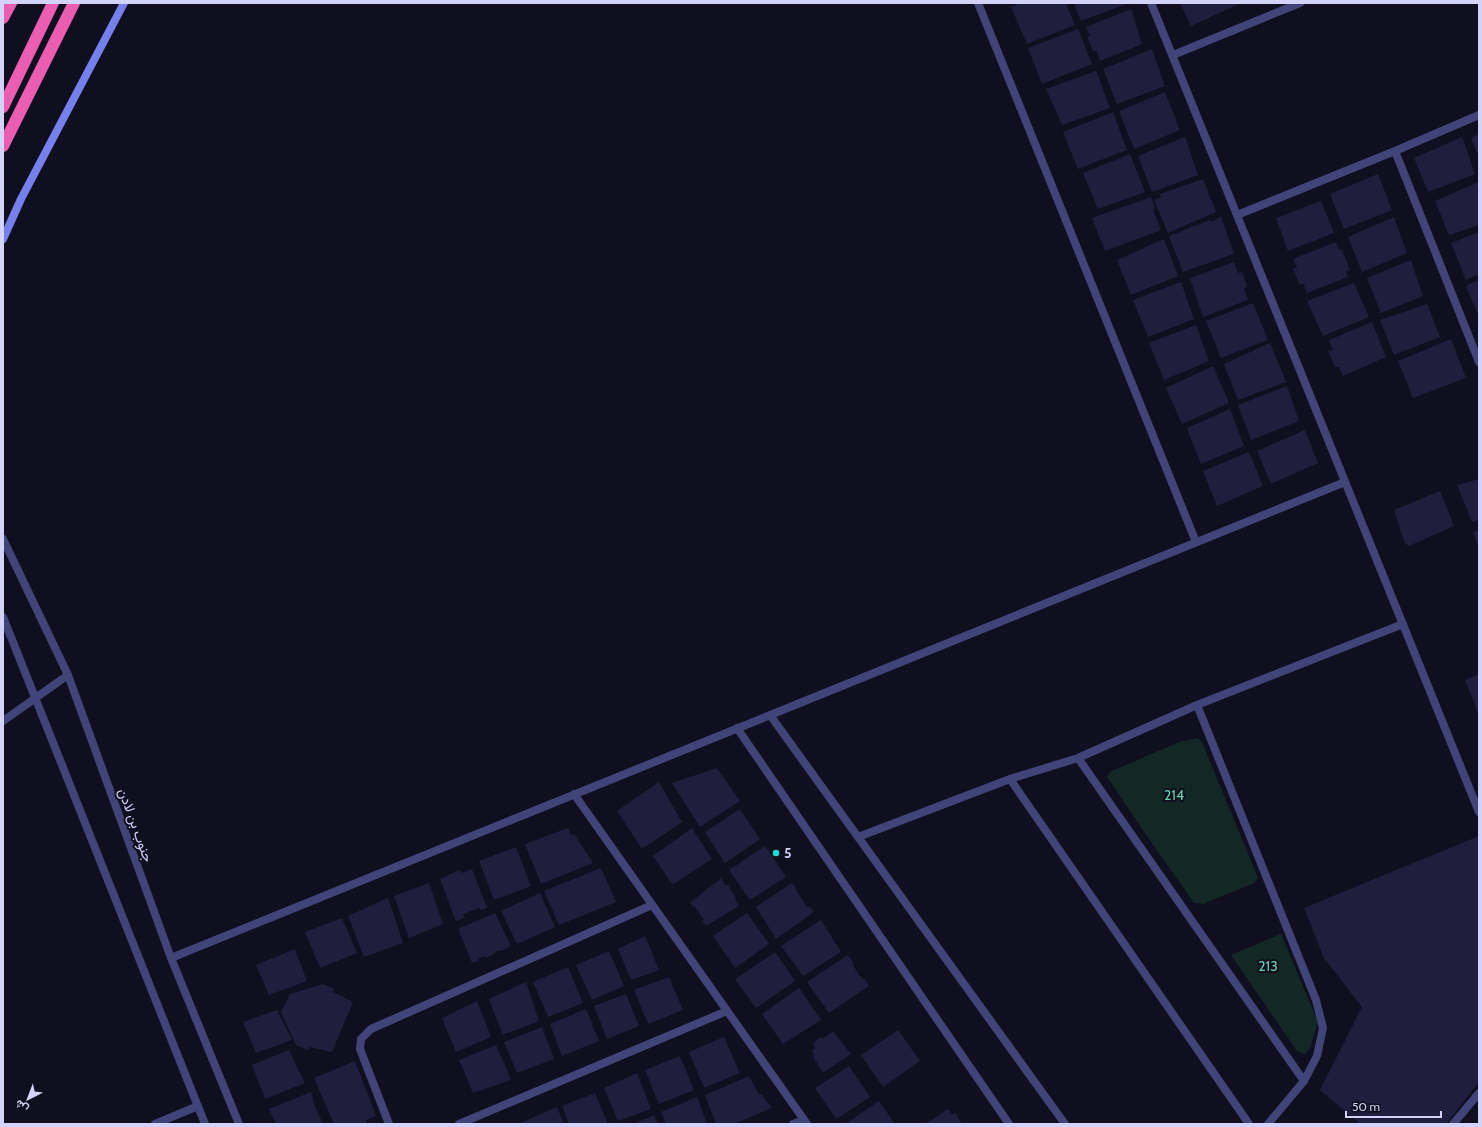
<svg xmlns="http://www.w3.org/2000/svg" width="1482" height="1127" font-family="Cabin,Vazirmatn,sans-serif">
<rect width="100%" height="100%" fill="#100f1f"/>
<path fill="#132825" d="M1197,738L1202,742L1258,878L1254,883L1203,904L1194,903L1149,839L1107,777L1110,772L1179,742Z
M1281,934L1318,1022L1310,1048L1304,1054L1297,1051L1231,955Z"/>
<path fill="#201e3d" d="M1020,3H1066L1075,25L1027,44L1011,7Z
M1074,3H1129L1081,21Z
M1180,3H1241L1191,26Z
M1131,9L1142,44L1100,61L1097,51H1093L1087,37L1090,36L1086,27Z
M1078,29L1092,64L1042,84L1028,48Z
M1152,49L1165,86L1117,104L1103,69Z
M1096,71L1110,108L1062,125L1046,89Z
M1165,92L1180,130L1134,149L1119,111Z
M1113,112L1127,150L1078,169L1063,132Z
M1479,134V157L1471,138Z
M1185,137L1198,175L1152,192L1138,156Z
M1462,137L1475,174L1428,192L1414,158Z
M1130,154L1145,192L1098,209L1083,173Z
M1378,174L1392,210L1344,229L1330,194Z
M1203,179L1216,212L1168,233L1154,200L1161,197L1160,194Z
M1479,182V225L1449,235L1435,201Z
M1151,197L1155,207L1153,210L1161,230L1105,251L1092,218Z
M1321,201L1334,233L1288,251L1276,218Z
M1221,216L1234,254L1183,272L1169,236L1210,220L1212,222Z
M1394,217L1407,253L1362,272L1348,237Z
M1479,232V274L1466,280L1451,243Z
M1164,239L1178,276L1131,295L1117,260Z
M1336,242L1339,250H1342L1350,270L1346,272L1348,277L1307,293L1303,283L1300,285L1293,269L1297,267L1293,259Z
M1411,260L1423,296L1381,313L1367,278Z
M1234,262L1238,273L1242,272L1247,286L1244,289L1248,300L1203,317L1190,278Z
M1479,280V316L1466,287L1469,284Z
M1181,282L1194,319L1148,337L1133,300Z
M1354,283L1369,317L1323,336L1307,301Z
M1253,303L1268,340L1221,358L1206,321Z
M1427,304L1440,337L1394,355L1380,320Z
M1372,322L1386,357L1343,376L1339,367H1335L1328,351L1333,350L1329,340Z
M1196,325L1209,361L1164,380L1149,343Z
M1451,339L1466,378L1413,398L1398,361Z
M1270,343L1286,382L1238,400L1224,364Z
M1213,366L1229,403L1182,424L1166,388Z
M1287,386L1299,421L1251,440L1238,405Z
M1230,409L1244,446L1201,464L1187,428Z
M1305,430L1318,463L1271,484L1257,451Z
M1249,452L1263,486L1217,506L1203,471Z
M1479,479V520L1472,522L1457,485Z
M1440,491L1454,526L1409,546L1406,544L1403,538L1394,510Z
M1479,530V547L1473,532Z
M1479,674V715L1465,680Z
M717,768L740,801L700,827L672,783Z
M659,782L682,822L642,849L617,811Z
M740,809L760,839L725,863L705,832Z
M568,828L571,835L574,834L593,863L541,884L525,844Z
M692,828L712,859L675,883L672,884L653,856Z
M1479,836V1082L1446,1124H1360L1320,1090L1362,1007L1324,958L1304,908Z
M765,846L786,877L750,900L729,870Z
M516,847L531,886L494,900L479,861Z
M601,868L616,902L559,925L544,891Z
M472,869L487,908L480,910L479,908L463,914L465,917L456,921L440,879L460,870L461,873Z
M721,878L725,885H728L736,898L735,900L739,906L706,926L702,921L704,920L695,907L694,908L690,903Z
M429,883L443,924L409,938L394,896Z
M792,883L796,888V890L807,907H810L814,912L776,939L756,907Z
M540,893L555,927L517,944L501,911Z
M388,898L403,943L364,957L348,916Z
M495,913L511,946L501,951L500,950L493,953L494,954L486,958L485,956L478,959L479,961L472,963L458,929Z
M747,913L769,944L735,968L713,936Z
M342,918L357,953L320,968L305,932Z
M821,920L841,952L803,976L781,946Z
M645,936L659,970L631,980L618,949Z
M295,949L307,981L269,995L256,965Z
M609,951L624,986L592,1000L576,965Z
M775,952L795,981L756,1008L735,979Z
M848,955L854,963L852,964L862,979L864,978L869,986L829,1013L807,982Z
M568,967L583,1003L548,1017L533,982Z
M669,977L683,1010L648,1024L634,990Z
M526,982L539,1021L503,1035L489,999Z
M323,984L334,989L333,992L353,1002L332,1052L310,1047L308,1050L296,1045L281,1012L290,994Z
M799,988L821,1020L783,1044L762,1014Z
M626,994L639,1026L607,1039L594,1006Z
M477,1001L491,1037L456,1052L442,1018Z
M586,1009L599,1041L562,1056L550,1024Z
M277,1010L292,1040L256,1053L243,1022Z
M542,1027L554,1059L517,1073L504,1042Z
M898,1030L920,1061L883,1087L861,1055Z
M833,1031L851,1054L823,1073L813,1057L814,1054L812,1051L815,1048L813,1043L819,1038H824Z
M724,1037L740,1073L704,1088L689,1052Z
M496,1045L511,1080L473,1093L459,1060Z
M289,1050L305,1083L265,1099L252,1065Z
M680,1056L694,1090L659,1104L645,1070Z
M355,1061L376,1116L366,1120L367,1124H334L314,1078Z
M849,1066L870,1097L836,1119L815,1088Z
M637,1073L651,1109L618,1121L604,1088Z
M749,1076L759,1094L762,1095L772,1108L734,1124H716L705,1095Z
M311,1092L314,1101L313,1102L323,1124H276L269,1109Z
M595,1093L608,1124H569L562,1106Z
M697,1097L707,1124H666L661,1112Z
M879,1101L895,1124H845Z
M557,1107L564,1124H521V1123Z
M948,1109L952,1115L955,1113L962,1124H925Z
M654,1115L658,1124H633Z"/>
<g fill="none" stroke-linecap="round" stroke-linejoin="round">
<path stroke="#404478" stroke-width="8" d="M3,721L68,675"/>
<path stroke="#404478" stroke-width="8" d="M978,3L1196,542
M1151,3L1479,812
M1173,55L1300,3
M1395,151L1479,362
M1237,215L1395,151L1479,115
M1197,705L1316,1000L1323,1028L1317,1056L1304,1081L1268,1124
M770,715L1065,1124
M737,728L1009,1124
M1078,758L1304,1081
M1010,779L1249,1124
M574,794L807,1124
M858,837L1010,779L1078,758L1197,705L1403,624
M171,958L1345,482
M155,1124L198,1106
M389,1124L360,1049L361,1039L371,1029L652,905
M459,1124L727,1011
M793,1124L804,1120
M1453,1124L1479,1093"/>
<path stroke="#404478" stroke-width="8" d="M3,539L68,675L171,958L239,1124
M3,617L205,1124"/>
<path stroke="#7680ed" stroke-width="8" d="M3,239L21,199L124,3"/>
<path stroke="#ea5db1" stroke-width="12" d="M3,18L11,3
M3,107L53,3
M3,146L74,3"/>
</g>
<circle fill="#1cdcd9" stroke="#100f1f" stroke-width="1.5" cx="776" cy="853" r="4"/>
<g text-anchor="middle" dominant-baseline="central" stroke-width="4" stroke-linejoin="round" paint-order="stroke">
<g font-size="14" fill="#68d0aa" stroke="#100f1f">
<text x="1174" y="795">214</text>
<text x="1268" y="966">213</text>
</g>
<g font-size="14" fill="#d3d3f9" stroke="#100f1f">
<text transform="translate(136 825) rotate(70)">جنوب بن لادن</text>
</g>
<g font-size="14" font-weight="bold" fill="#d3d3f9" stroke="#100f1f" text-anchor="start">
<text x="784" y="853">5</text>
</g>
</g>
<rect width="1482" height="1127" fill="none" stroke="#d3d3f9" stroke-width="8"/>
<g transform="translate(28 1099) rotate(222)" stroke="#100f1f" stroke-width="3" paint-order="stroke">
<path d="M0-3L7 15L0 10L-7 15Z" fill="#d3d3f9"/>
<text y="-6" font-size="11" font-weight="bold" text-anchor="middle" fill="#d3d3f9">ش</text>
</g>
<path d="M1346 1111v6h95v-6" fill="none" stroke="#d3d3f9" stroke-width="2"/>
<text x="1352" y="1111" font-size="12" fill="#d3d3f9" stroke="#100f1f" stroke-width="3" paint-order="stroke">50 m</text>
</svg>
